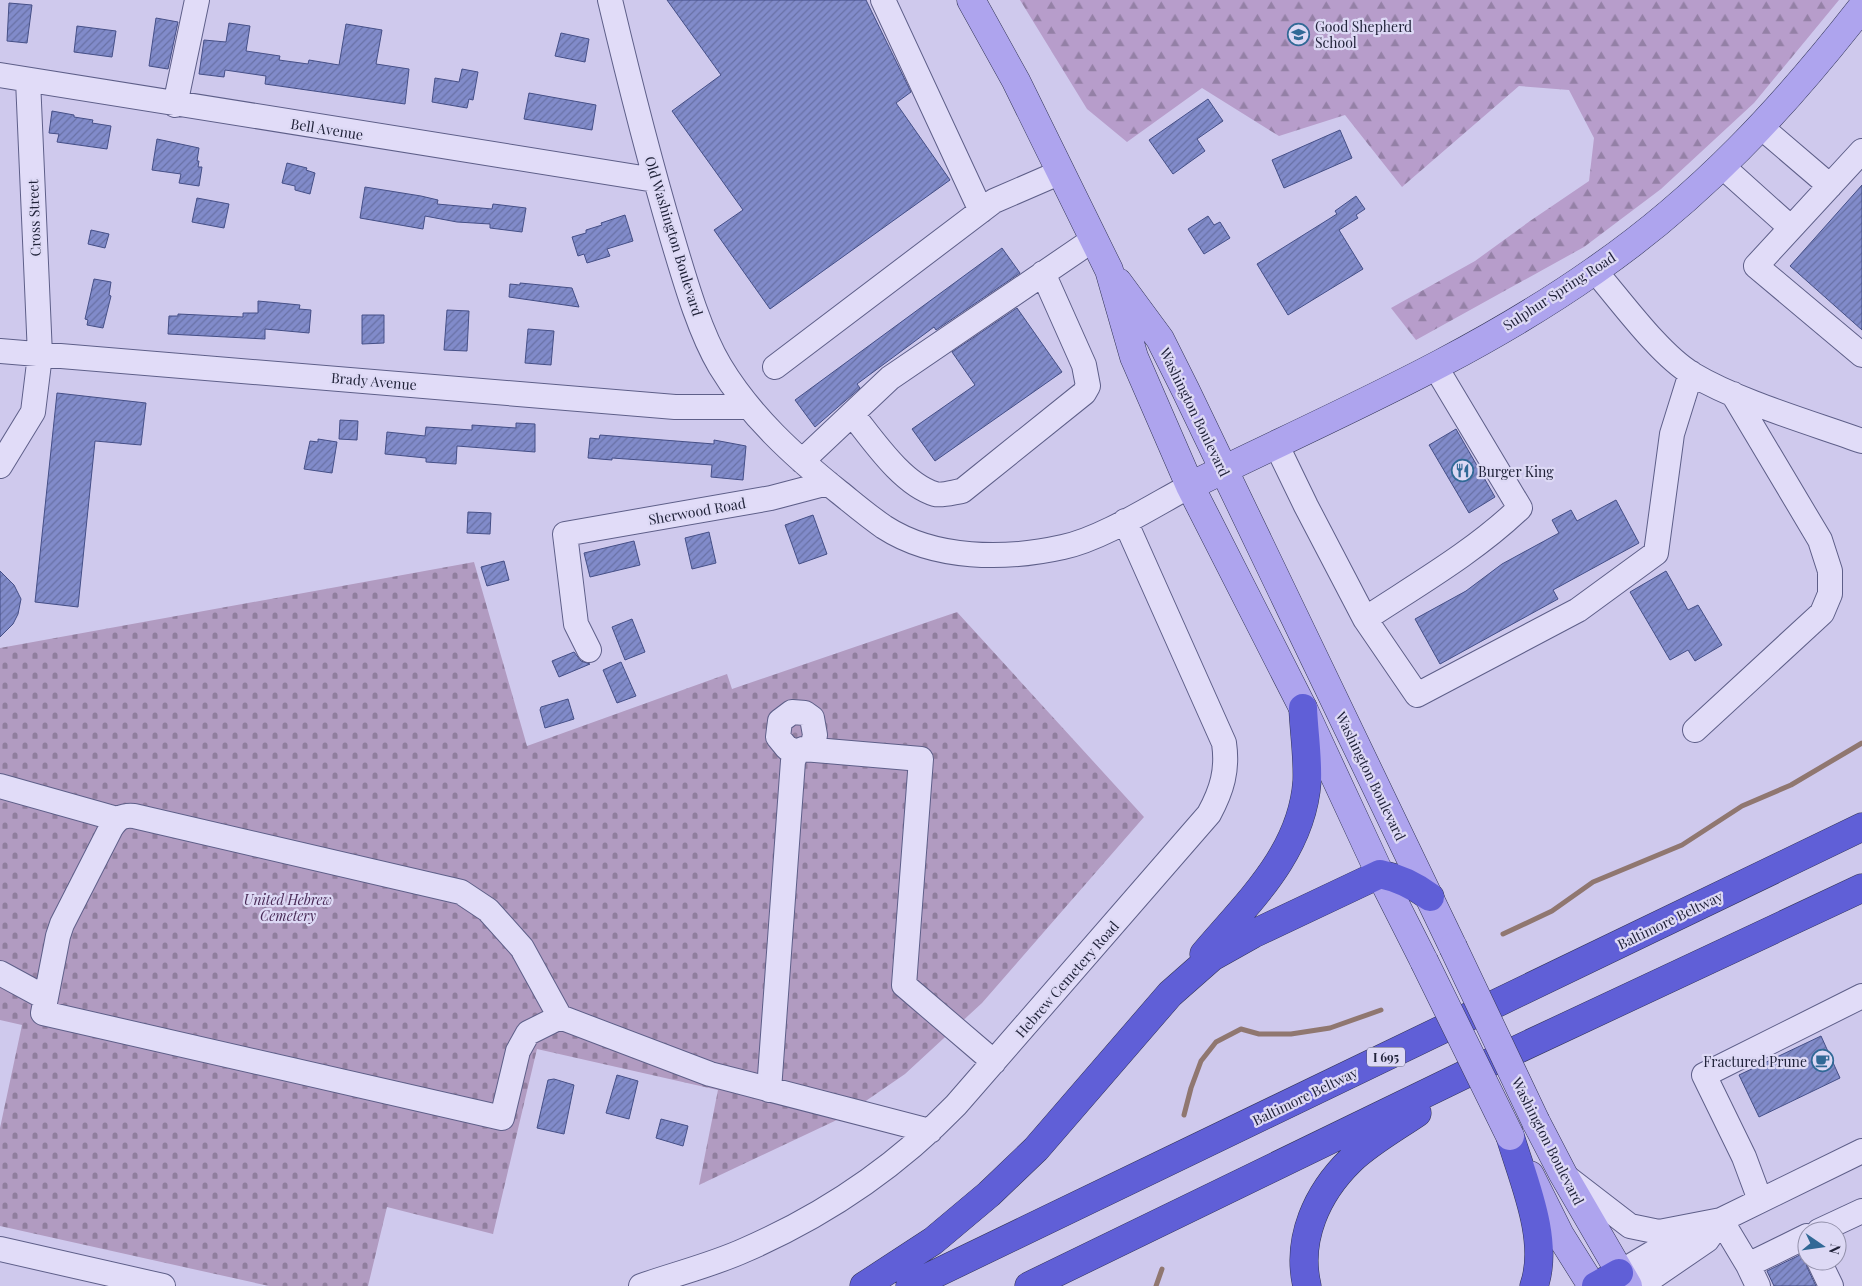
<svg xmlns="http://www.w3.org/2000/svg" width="1862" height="1286" font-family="'Playfair Display',serif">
<defs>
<pattern id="forest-firs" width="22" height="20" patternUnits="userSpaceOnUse" patternTransform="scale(1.25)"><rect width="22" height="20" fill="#b79dcb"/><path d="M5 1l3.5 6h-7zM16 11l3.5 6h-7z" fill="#9480a6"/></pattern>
<pattern id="cemetery-stones" width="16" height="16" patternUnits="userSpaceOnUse" patternTransform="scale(1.25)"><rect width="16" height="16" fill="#b19bc1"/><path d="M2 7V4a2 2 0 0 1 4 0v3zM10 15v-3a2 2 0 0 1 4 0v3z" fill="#907e9e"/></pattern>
<pattern id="building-hatch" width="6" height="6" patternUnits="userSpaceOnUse" patternTransform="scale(1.25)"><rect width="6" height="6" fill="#818bca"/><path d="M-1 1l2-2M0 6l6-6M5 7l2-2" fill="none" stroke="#6971a5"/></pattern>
</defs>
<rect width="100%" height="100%" fill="#cfc9ed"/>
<path fill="url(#forest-firs)" d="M1020,0H1839L1754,103L1661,189L1584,247L1416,340L1391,308L1475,261L1530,221L1589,181L1594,138L1569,90L1519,86L1402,187L1345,115L1279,136L1202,88L1127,142L1087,109Z"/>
<path fill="url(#cemetery-stones)" d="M474,562L527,746L727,674L732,689L957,612L1144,817L982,1003L905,1074L841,1118L699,1185L718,1090L537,1049L493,1234L387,1207L368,1286H269L0,1226V1128L22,1025L0,1020V648Z"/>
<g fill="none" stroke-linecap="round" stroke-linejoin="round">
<path stroke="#907770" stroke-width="5" d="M1503,934L1552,911L1593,882L1682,845L1742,806L1791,785L1862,743
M1184,1115L1191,1088L1201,1061L1216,1042L1241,1029L1259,1034H1291L1330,1028L1381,1010
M1156,1286L1162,1269"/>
</g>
<path fill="url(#building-hatch)" stroke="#454f87" d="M667,0H866L911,92L896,103L950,180L770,309L714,230L743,210L672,111L721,75Z
M9,3L32,5L27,43L7,41Z
M156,18L178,22L168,69L149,66Z
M229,23L250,26L246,51L280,56L279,60L308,64L309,60L339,65L346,24L382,30L376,64L409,69L405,104L265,84L266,76L225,70L224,77L199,74L204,40L226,42Z
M77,26L116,31L112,57L74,52Z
M561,33L589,39L585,62L555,56Z
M462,69L478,72L473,100L469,99L467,108L432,102L435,78L459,82Z
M529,93L596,105L592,130L524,119Z
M1208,99L1223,121L1197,139L1205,151L1173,174L1149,140Z
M52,111L74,115V117L93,120L92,123L111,126L107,149L57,142L59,134L49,133Z
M1340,130L1352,158L1284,188L1272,160Z
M157,139L199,148L197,161H199L198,167H202L199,186L179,183L181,174L152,170Z
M287,163L307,168L306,170L315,173L310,194L295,190V186L282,183Z
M1862,185V330L1790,266Z
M365,187L421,196L438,200L437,204L492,209L493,204L526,208L522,232L490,228V224L457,222L425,216L423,229L360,218Z
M1356,196L1365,209L1356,215L1358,218L1339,230L1363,269L1288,315L1257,264L1337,214L1335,211Z
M197,198L229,204L224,228L192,222Z
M625,215L633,241L607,249L610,256L587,263L584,254L578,256L572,237L586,233V230L602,225L601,223Z
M1208,216L1214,225L1220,222L1230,238L1204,254L1188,229Z
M91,230L109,234L105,248L88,244Z
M1002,248L1020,273L936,330L934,327L857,384L860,388L815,427L795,400Z
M94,279L111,282L109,295L111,296L103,328L87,325L88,320L85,319Z
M520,283L572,288L579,307L509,297L510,284L520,285Z
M258,301L300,305L299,309L311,310L309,333L265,329V339L168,334L169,316H178V314L243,317V313H258Z
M1017,308L1062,372L935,461L912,429L975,385L952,352Z
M447,310L469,311L467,351L444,350Z
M362,315H384V343L362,344Z
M528,329L554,331L551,365L525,363Z
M57,393L146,403L141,445L95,441L78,607L35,602Z
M340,420L358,421L357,440L339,439Z
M516,423L535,424V452L457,446L456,464L426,462V458L385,454L387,432L425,436L426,427L472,430V425L516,428Z
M1456,429L1495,497L1469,513L1429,445Z
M600,435L714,444V440L746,446L743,480L711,477L712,465L612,458V460L588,458L590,438L599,439Z
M318,439L337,442L332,473L304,469L310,441L318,442Z
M1616,500L1639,543L1553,590L1558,599L1440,664L1415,619L1466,591L1502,564L1559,533L1552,520L1571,510L1577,521Z
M468,512L491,513L490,534L467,533Z
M813,515L827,554L799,564L785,525Z
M709,532L716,563L692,569L685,538Z
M634,541L640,565L590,577L584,553Z
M504,561L509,580L487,586L481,567Z
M0,571L14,585L21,599L18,614L13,624L0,637Z
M1666,571L1688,610L1698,605L1722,645L1695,661L1688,650L1670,660L1630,592Z
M632,619L645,652L625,660L612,627Z
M574,652L581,661L590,664L559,677L552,661Z
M621,662L636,696L617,703L603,670Z
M568,699L574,719L545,728L540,710L541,707Z
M1821,1036L1840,1078L1759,1117L1739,1075Z
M617,1075L638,1081L629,1119L606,1113Z
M554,1079L574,1085L564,1134L537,1128L548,1080Z
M661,1119L688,1126L683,1146L656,1138Z
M1804,1253L1807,1267L1816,1286H1774L1767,1271Z"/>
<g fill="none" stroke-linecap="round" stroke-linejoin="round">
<defs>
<path id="minor" d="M610,0C629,80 649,159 672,237C684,277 699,331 720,366C750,416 794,456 839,492C854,504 868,516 884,527C935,560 1005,560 1063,547C1102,539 1154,505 1190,486
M883,0L981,211
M0,75L655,180
M175,105L197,0
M1761,127L1830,186
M1862,151L1756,266L1862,355
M1722,166L1791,228
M1595,271C1621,301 1659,354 1692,374C1739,402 1809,422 1862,441
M0,351L675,407H748
M775,367L994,201L1061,172
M852,414C873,440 902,484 935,494C942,496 954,492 962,491L1084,393L1088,386L1084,365L1043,273
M1276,444L1306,506L1365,619L1417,695L1578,610L1656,553L1672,434L1691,373
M802,461L890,378L1094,239
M0,466L33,412L40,355L28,80
M1365,619C1418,584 1474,552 1520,508L1435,366
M589,650L576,624L565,534L771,498L828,483
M1695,730L1822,613L1830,594V571L1820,540L1733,394
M797,752L787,748L778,737L780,721L792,712L805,713L812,718L815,735L812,748
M0,786L117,819
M0,973L46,998
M560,1017L528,1033L518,1051L502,1118L43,1013L58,936L62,924L111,828C118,818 122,815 134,816L461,892L488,910L522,948L560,1017L710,1074L930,1131
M769,1090L793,761L797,752L803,749L921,759L904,985L994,1062
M1569,1179L1630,1226L1659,1232L1721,1220L1862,1151
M1760,1200L1744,1157L1704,1075L1862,996
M1721,1220L1748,1265L1758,1286
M1819,1231L1862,1211
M0,1249L163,1286
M1819,1261L1831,1286
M1748,1265L1807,1236
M1619,1273L1686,1233
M641,1286C675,1274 712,1265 745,1250C823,1216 896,1167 956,1105L1209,814C1222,790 1228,770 1224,743L1125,521
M1640,1286L1707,1240L1721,1220"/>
<path id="major" d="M971,0L1016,81L1109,270L1134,357L1190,486L1303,708L1380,874L1424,961
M1118,282L1160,339L1186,391L1453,947
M1190,486C1326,419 1469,359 1594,271C1700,198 1784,107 1862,7
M1536,1122L1563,1174L1628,1286
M1530,1175L1560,1235L1592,1286"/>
<path id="highway" d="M1204,954C1248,902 1302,853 1307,781C1308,757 1304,732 1303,708
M1510,1136C1523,1180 1550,1240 1534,1286
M864,1286L933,1241L989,1194L1036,1149L1170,994L1212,957L1253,934L1380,874C1399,878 1414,885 1430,897
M910,1286L1862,827
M1029,1286L1480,1067L1862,888
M1307,1286C1296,1239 1317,1193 1351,1160C1370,1142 1395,1128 1417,1113
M1596,1286L1619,1273"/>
</defs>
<use href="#minor" stroke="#5e5f89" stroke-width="26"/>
<use href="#major" stroke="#323557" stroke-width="29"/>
<use href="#highway" stroke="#323557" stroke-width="29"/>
<use href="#minor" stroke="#e1dcf8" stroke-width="24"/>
<use href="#major" stroke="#aea4ee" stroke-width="28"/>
<use href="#highway" stroke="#605fd7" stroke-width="28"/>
<defs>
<path id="major-bridge" d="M1453,947L1536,1122
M1424,961L1510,1136"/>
</defs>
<use href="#major-bridge" stroke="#323557" stroke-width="29" stroke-linecap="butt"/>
<use href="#major-bridge" stroke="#aea4ee" stroke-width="28"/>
</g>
<defs>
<symbol id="school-ring" viewBox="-11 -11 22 22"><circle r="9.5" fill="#ddd9f5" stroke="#316996" stroke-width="1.5"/><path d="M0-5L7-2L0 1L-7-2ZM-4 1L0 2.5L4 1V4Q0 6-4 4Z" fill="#316996"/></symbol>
<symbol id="restaurant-ring" viewBox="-11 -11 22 22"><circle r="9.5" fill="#ddd9f5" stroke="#316996" stroke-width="1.5"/><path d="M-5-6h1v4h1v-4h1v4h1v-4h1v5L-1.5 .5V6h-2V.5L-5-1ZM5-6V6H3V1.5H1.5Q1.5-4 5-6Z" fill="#316996"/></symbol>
<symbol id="cafe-ring" viewBox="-11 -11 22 22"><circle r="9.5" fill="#ddd9f5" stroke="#316996" stroke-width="1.5"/><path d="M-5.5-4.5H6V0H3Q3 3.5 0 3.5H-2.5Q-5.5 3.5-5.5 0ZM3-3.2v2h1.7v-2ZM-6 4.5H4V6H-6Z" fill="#316996"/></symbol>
</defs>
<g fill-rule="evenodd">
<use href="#school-ring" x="1286" y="22" width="25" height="25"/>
<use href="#restaurant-ring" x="1450" y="458" width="25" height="25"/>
<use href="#cafe-ring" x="1810" y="1048" width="25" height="25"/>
</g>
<g text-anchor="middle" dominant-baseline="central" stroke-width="4.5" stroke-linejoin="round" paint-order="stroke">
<rect fill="#ddd9f5" stroke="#595a72" stroke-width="1" x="1367" y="1047.5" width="38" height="19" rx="4"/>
<g font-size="12" font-weight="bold" fill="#21233a">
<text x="1386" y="1057">I 695</text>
</g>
<g font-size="14" fill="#21233a" stroke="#ddd9f5" text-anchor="start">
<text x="1315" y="26">Good Shepherd<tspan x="1315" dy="16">School</tspan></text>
<text x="1478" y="471">Burger King</text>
<text x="1807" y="1061" text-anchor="end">Fractured Prune</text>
</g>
<g font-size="14" fill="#21233a" stroke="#ddd9f5">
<text transform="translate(327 129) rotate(9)">Bell Avenue</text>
<text transform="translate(34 218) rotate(-92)">Cross Street</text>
<text transform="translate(674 236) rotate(73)">Old Washington Boulevard</text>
<text transform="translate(1559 291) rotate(-33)">Sulphur Spring Road</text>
<text transform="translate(374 381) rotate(5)">Brady Avenue</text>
<text transform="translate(1195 412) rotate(64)">Washington Boulevard</text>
<text transform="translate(697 511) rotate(-10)">Sherwood Road</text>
<text transform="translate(1371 776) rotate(64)">Washington Boulevard</text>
<text transform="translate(1670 920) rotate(-26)">Baltimore Beltway</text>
<text transform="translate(1067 979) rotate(-49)">Hebrew Cemetery Road</text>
<text transform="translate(1305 1096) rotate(-26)">Baltimore Beltway</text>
<text transform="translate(1548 1141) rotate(63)">Washington Boulevard</text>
</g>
<g font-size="14" font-style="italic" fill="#482956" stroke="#ddd9f5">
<text x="288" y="899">United Hebrew<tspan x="288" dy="16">Cemetery</tspan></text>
</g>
</g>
<g transform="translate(1822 1246) rotate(103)"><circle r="24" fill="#ddd9f5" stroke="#9290aa"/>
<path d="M0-4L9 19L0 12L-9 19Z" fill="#316996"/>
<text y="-8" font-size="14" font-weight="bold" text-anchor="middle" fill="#21233a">N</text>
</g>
</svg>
